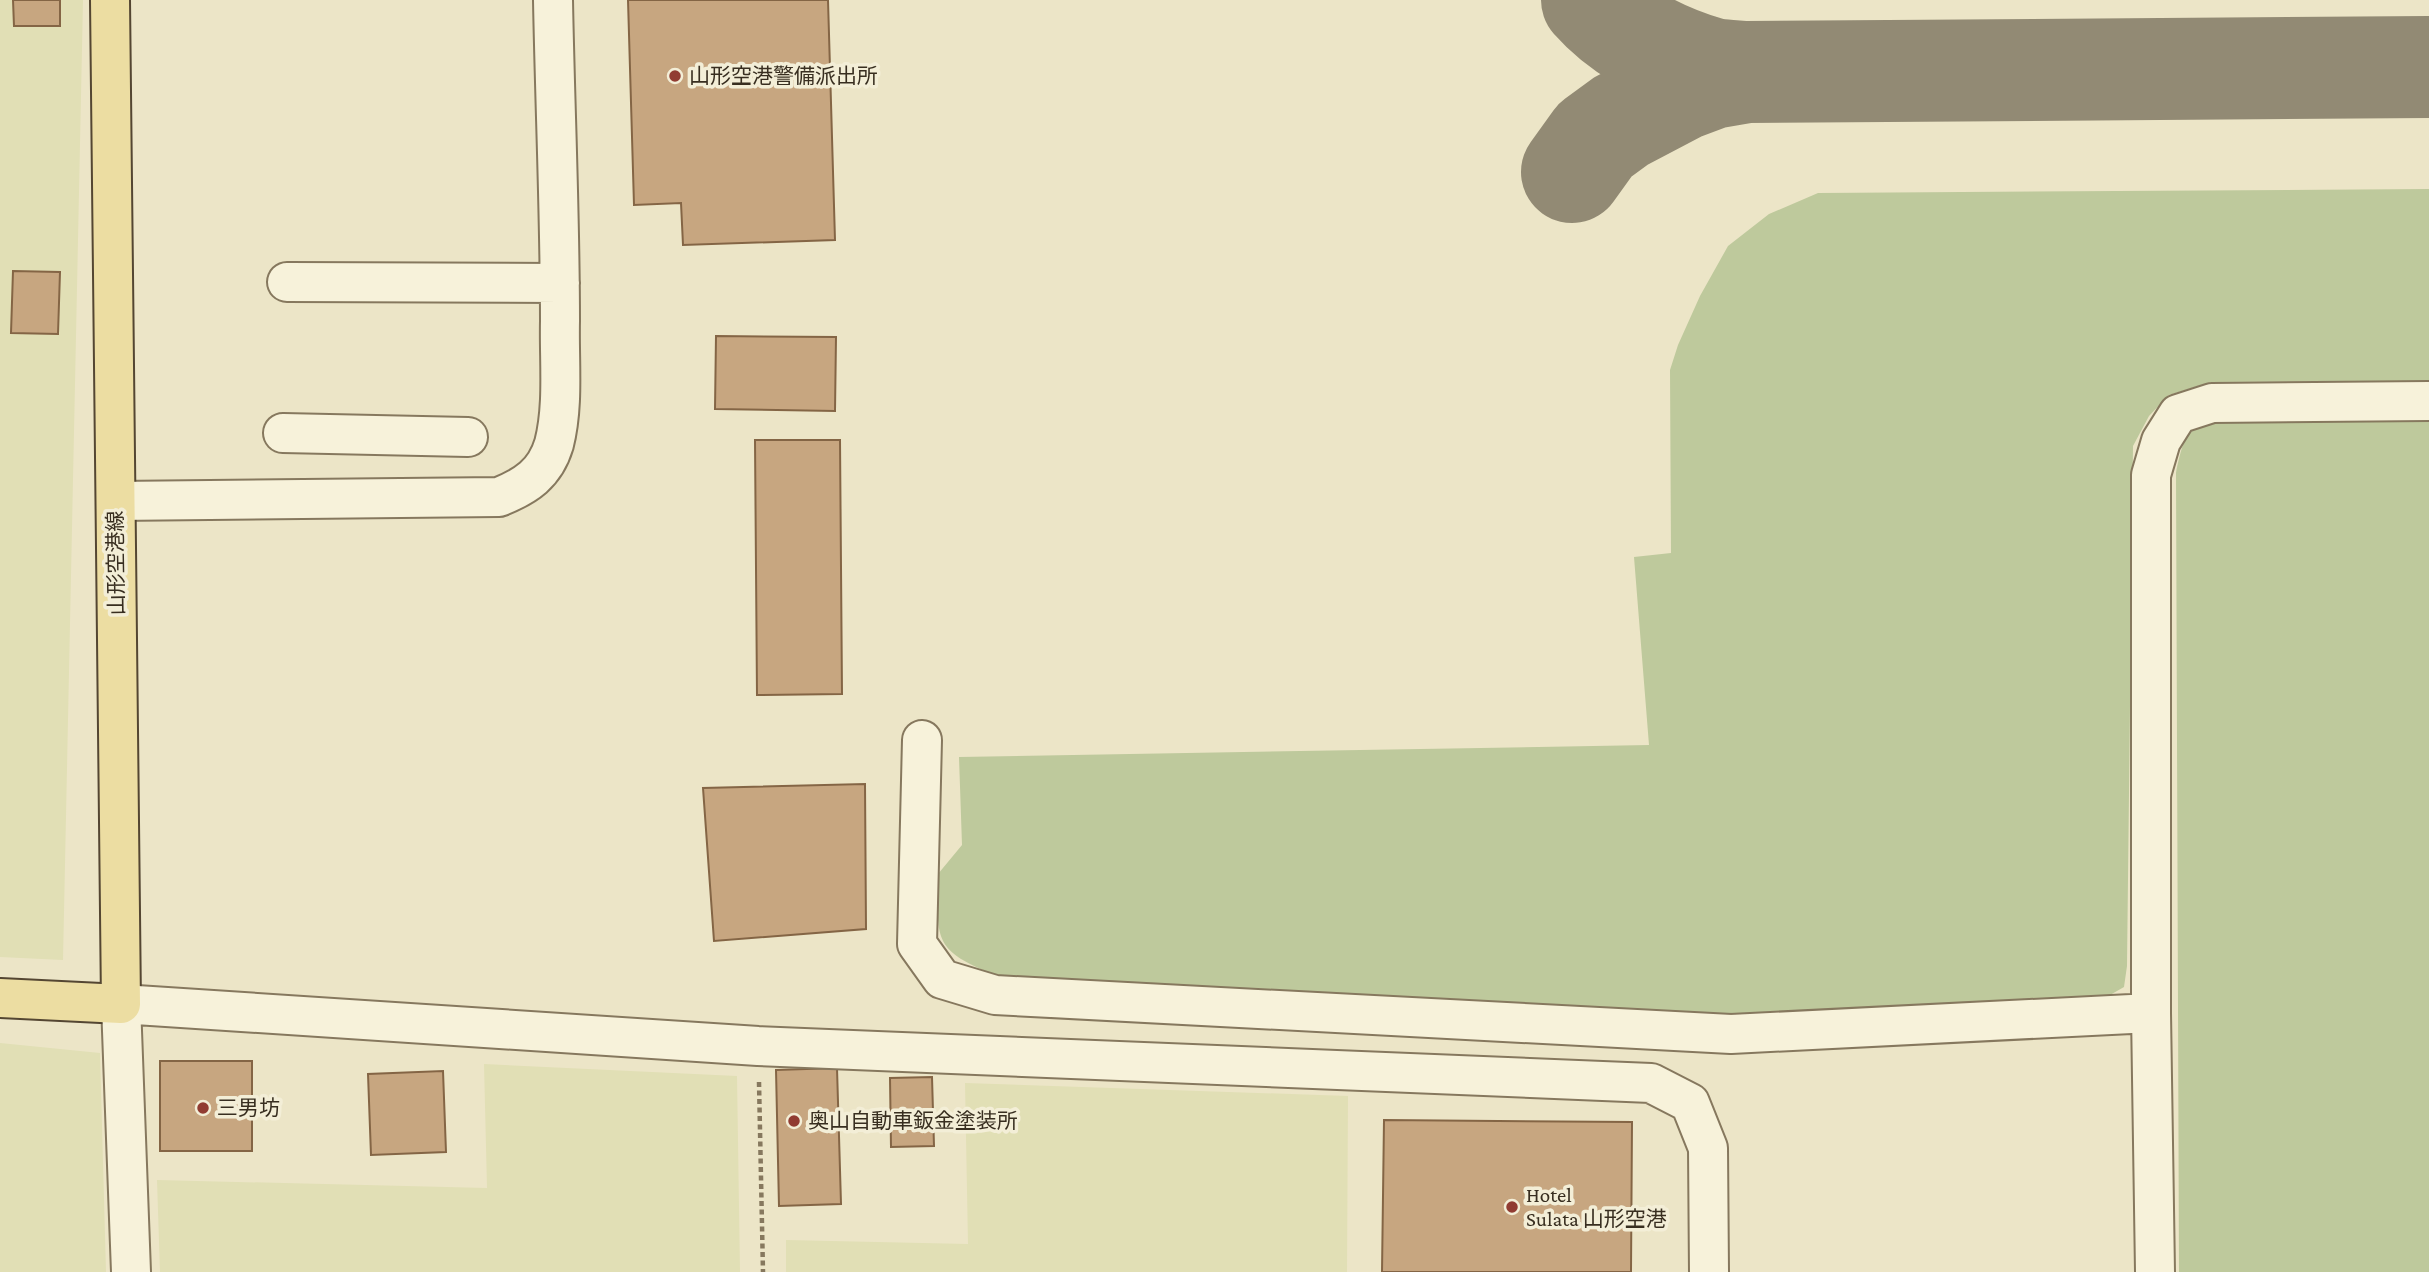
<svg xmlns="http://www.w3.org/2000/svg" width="2429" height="1272" font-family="'Crimson Pro','Noto Sans JP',serif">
<rect width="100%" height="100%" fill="#ece5c7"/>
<path fill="#e1dfb5" d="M0,0H83L63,960L0,957Z
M0,1043L100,1053L106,1272H0Z
M484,1064L737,1076L740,1272H160L157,1180L487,1188Z
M965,1083L1348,1096L1347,1272H786V1240L968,1244Z"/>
<path fill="#bec99c" d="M2429,189V381L2211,382L2169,395L2149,416L2133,446L2127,966L2124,987L2096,1003L1737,1021L995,975C930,949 938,938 938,874L962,845L959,757L1649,745L1634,557L1671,553L1670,370L1678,345L1700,296L1728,246L1769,214L1818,193Z
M2228,415L2429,418V1272H2179L2176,473C2185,431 2187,428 2228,415Z"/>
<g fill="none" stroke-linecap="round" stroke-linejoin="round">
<path stroke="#928a74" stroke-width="102" d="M1592,0C1622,34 1665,55 1709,68C1720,71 1734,71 1747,72
M1572,172L1595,140L1621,121L1680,90L1712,78L1747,72L2429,67"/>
</g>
<path fill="#c7a680" stroke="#846545" stroke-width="2" d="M13,0H60V26H14Z
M628,0H828L835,240L683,245L681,203L634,205Z
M13,271L60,272L58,334L11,333Z
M716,336L836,337L835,411L715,409Z
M755,440H840L842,694L757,695Z
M865,784L866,929L714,941L703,788Z
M160,1061H252V1151H160Z
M837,1068L841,1204L779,1206L776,1070Z
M443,1071L446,1152L371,1155L368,1074Z
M932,1077L934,1146L891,1147L890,1078Z
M1384,1120L1632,1122L1631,1272H1382Z"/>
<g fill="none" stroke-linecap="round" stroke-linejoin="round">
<defs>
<path id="minor" d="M287,282L560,283
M283,433L468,437
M116,501L499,497C526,486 545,474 554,444C564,405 559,361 560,321C560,214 555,107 553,0
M922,740L917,944L942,979L995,995L1731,1034L2151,1013L2155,1272
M2151,1013V475L2161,441L2178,414L2212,403L2429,401
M131,1272L121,1004L758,1046L1651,1083L1690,1103L1708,1148L1709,1272"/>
<path id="major" d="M0,998L121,1004L110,0"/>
</defs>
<use href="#minor" stroke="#86785e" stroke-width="42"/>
<use href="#major" stroke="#544632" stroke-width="42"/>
<path stroke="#86785e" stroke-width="4.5" stroke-dasharray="5 3.5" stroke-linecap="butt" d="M759,1082L763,1272"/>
<use href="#minor" stroke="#f7f2da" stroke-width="38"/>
<use href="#major" stroke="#ecdda2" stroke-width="38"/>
</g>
<g fill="#913c32" stroke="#f3eed7" stroke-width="2.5">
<circle cx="675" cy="76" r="7"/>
<circle cx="203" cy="1108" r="7"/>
<circle cx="794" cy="1121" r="7"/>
<circle cx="1512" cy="1207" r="7"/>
</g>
<g text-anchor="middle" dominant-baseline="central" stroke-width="7" stroke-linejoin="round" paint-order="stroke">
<g font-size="21" fill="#382e20" stroke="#f3eed7" text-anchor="start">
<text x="689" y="76">山形空港警備派出所</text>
<text x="217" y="1108">三男坊</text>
<text x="808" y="1121">奥山自動車鈑金塗装所</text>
<text x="1526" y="1195">Hotel<tspan x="1526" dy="24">Sulata 山形空港</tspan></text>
</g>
<g font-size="21" fill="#382e20" stroke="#f3eed7">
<text transform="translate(116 563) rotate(-91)">山形空港線</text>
</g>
</g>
</svg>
